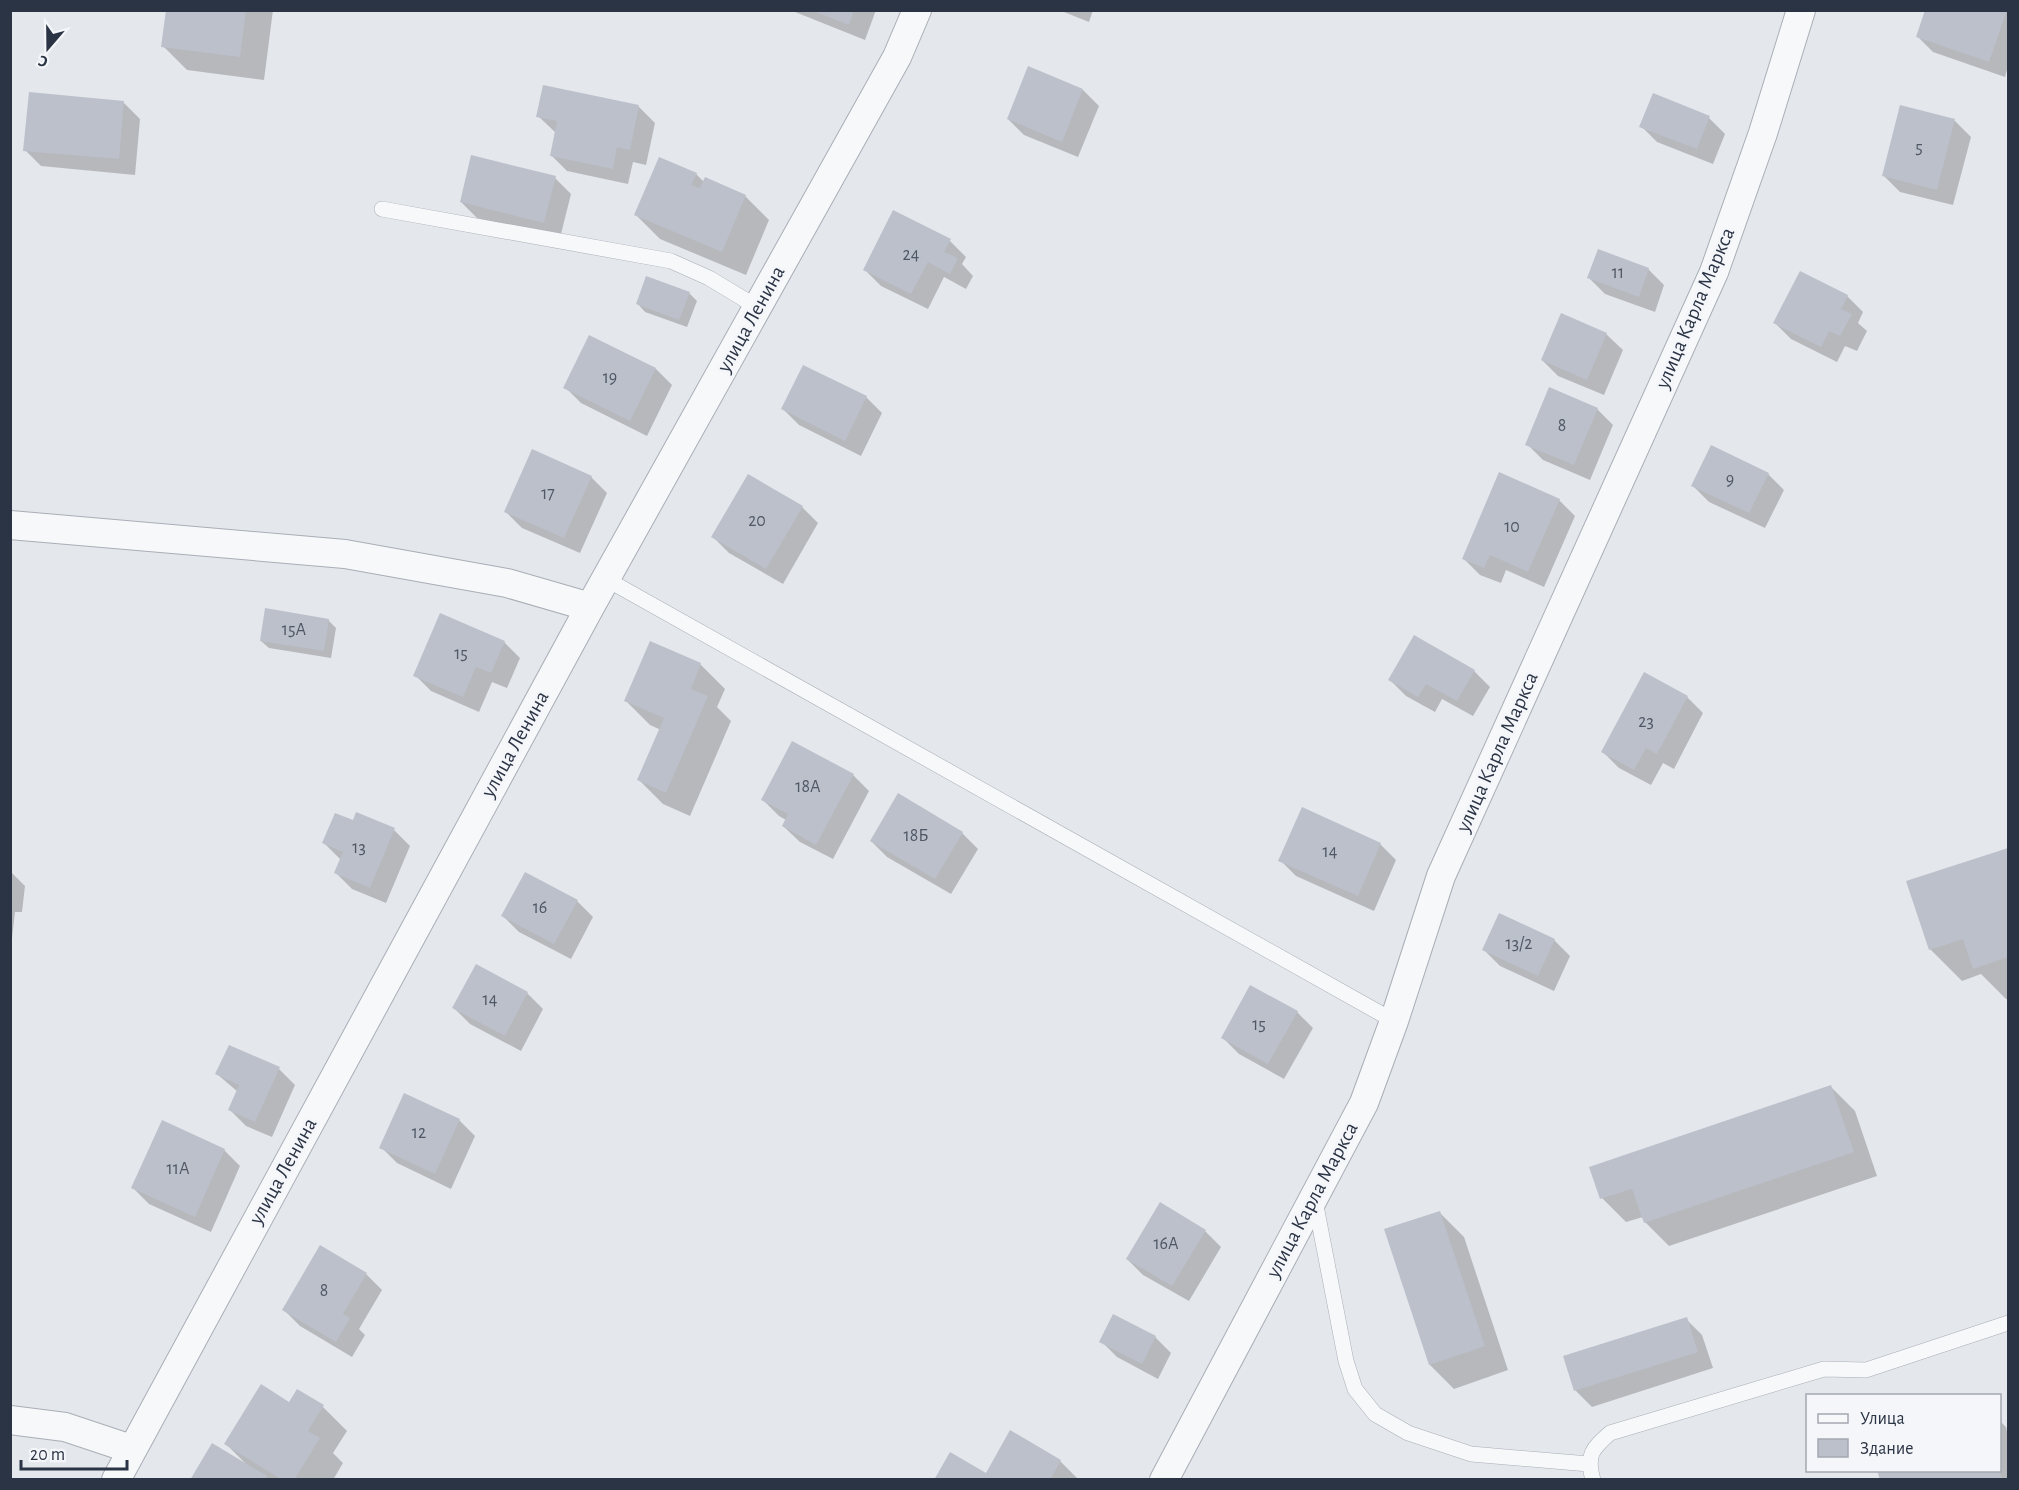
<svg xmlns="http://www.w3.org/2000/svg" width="2019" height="1490" font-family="'Alegreya Sans',sans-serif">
<rect width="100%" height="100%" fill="#e4e7ec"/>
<path fill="#0003" d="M168,10H273L264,80L187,70L163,46Z
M790,10H876L865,40Z
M1059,10H1093L1089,22Z
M1926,10H2008V66L2005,77L1933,52L1917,36Z
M544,87L639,107L655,123L646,165L633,162L628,184L567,171L551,155L556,133L538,116Z
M1083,90L1099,106L1078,157L1024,135L1008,119Z
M1654,95L1709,118L1725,134L1713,164L1657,142L1641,126Z
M124,103L140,119L135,175L41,166L25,150Z
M1901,107L1955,121L1971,137L1953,205L1900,192L1884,176Z
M696,174L704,182L745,196L769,220L746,275L660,239L636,215Z
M555,178L571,194L560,238L477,218L461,202Z
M950,241L966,257L962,264L973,276L966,289L944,277L928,309L881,286L865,270Z
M1648,269L1664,285L1655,312L1605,294L1589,278Z
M689,293L697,301L687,327L645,312L638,304Z
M1847,296L1863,312L1858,323L1867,331L1857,351L1845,346L1837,362L1791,339L1775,323Z
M1606,334L1623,350L1604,395L1558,376L1542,360Z
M590,337L656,369L672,385L647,436L581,403L565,387Z
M866,397L882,413L861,456L799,425L783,409Z
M1597,409L1613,425L1590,480L1543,460L1527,444Z
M1768,474L1784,490L1765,528L1709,502L1693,486Z
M591,477L607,493L580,553L522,528L506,512Z
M1559,500L1575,516L1544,587L1506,570L1501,583L1480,575L1464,559Z
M802,507L818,523L783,584L729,553L713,537Z
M328,620L336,628L331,658L269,648L261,641Z
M504,642L520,658L507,688L492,682L479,712L431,691L415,675Z
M651,643L701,665L725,689L717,707L731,721L690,816L663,804L639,780L661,730L650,725L626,701Z
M1474,671L1490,687L1473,716L1442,699L1435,712L1406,696L1390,680Z
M1644,674L1687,697L1703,713L1674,769L1663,763L1651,785L1619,768L1603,752Z
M853,775L869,791L833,859L800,842L783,826L786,820L779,816L763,800Z
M354,822L394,830L410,846L386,903L352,889L336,873L341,860L324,843Z
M962,833L978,849L951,894L887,857L871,841Z
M1380,844L1396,860L1374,911L1296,876L1280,860Z
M2008,850V999H2006L1981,974L1962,981L1930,949L1908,882Z
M10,871L25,886L22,912H15L11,947Z
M577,901L593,917L571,959L519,932L503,916Z
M1554,940L1570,956L1554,991L1500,966L1484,950Z
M527,993L543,1009L521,1051L470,1024L454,1008Z
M1297,1012L1313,1028L1284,1079L1239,1054L1223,1038Z
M279,1069L295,1085L272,1137L246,1126L230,1110L238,1092L217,1074Z
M1831,1087L1855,1111L1877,1176L1669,1246L1645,1222L1643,1217L1626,1222L1602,1198Z
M459,1120L475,1136L451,1189L397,1163L381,1147Z
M224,1150L240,1166L211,1232L149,1204L133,1188Z
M1161,1204L1205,1231L1221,1247L1189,1301L1143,1275L1127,1259Z
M1440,1213L1464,1237L1508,1370L1454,1389L1430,1365Z
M366,1274L382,1290L359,1329L365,1335L352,1357L300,1326L284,1310Z
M1114,1316L1155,1337L1171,1353L1158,1379L1117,1357L1101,1341Z
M1686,1319L1702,1335L1713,1368L1592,1407L1576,1391L1565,1357Z
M290,1404L323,1407L347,1431L333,1453L343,1463L333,1480H192L246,1464L226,1444Z
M2000,1421L2006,1427L2008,1436V1480H1882L1879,1470H2000Z
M1060,1461L1079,1480H936L987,1475Z"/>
<path fill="#bbc0ca" d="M166,10H246L240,57L161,47Z
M811,10H854L849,25Z
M1925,10H2007L1989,62L1916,37Z
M1028,66L1083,89L1062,142L1007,119Z
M543,85L639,105L630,150L617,147L613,169L550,156L557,121L536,117Z
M29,92L124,101L119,159L23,151Z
M1653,93L1710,116L1697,149L1639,127Z
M1900,105L1955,119L1937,190L1882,176Z
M471,155L556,176L544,223L460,202Z
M659,157L697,173L691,185L700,188L705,177L746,195L722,252L634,215Z
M893,210L951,239L944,252L958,258L950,274L928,262L911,294L863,270Z
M1598,249L1649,268L1639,297L1587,278Z
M1800,271L1848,295L1841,309L1852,314L1840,336L1829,331L1821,347L1773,323Z
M646,276L690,292L679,320L636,304Z
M1561,313L1607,333L1587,380L1541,360Z
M589,335L656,368L630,421L563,388Z
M803,365L867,396L845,441L781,409Z
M1549,387L1598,408L1574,465L1525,445Z
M1711,445L1769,473L1749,513L1691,486Z
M532,449L592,476L564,538L504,512Z
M1499,472L1560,499L1528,572L1490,555L1484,568L1462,559Z
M748,474L803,506L766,569L711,537Z
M265,608L329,619L324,651L260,641Z
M440,613L505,641L491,673L476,667L463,697L413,676Z
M1414,635L1475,670L1457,701L1426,684L1418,697L1388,680Z
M650,641L701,663L691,689L708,696L666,793L637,780L664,718L624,701Z
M1644,672L1688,696L1657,754L1646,748L1634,770L1601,752Z
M792,741L854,774L816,845L782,826L788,814L761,800Z
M898,793L963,832L935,879L870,841Z
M1302,807L1381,843L1358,896L1278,861Z
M356,812L395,828L370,888L334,873L343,852L322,843L335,813L353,820Z
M2008,848V957L1973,969L1963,939L1929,950L1906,881Z
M525,872L578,900L554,944L501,916Z
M1499,913L1555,939L1538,976L1482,950Z
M476,964L528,992L505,1036L452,1008Z
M1250,985L1298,1011L1268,1064L1221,1038Z
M229,1045L280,1067L255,1122L228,1110L239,1085L215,1074Z
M1831,1085L1854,1152L1644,1223L1632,1189L1600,1199L1589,1167Z
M404,1093L460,1119L435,1174L379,1148Z
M162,1120L225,1149L195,1217L131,1188Z
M1160,1202L1206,1230L1172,1286L1126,1259Z
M1440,1211L1485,1346L1429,1365L1384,1229Z
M320,1245L367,1273L343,1314L350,1318L336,1342L282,1310Z
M1113,1314L1156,1336L1142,1364L1099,1342Z
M1687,1317L1698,1352L1574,1391L1563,1356Z
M261,1384L289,1402L297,1389L324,1405L308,1431L320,1438L294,1480H282L224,1444Z
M1010,1430L1061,1460L1050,1480H934L950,1452L986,1473Z
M212,1443L267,1476L265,1480H190Z
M1877,1470H1999L2002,1480H1880Z"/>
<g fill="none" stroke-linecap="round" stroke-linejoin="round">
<defs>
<path id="service" d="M382,209L671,261L709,278L757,307
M606,579L1394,1021
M1315,1201L1346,1361L1355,1389L1375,1414L1408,1433L1471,1454L1589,1464
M1593,1480C1586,1455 1592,1449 1610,1433L1824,1369L1866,1370L2008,1323"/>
<path id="minor" d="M10,525L345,554L507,583L590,607
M10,1420L65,1427L131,1449
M116,1480L590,607L897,57L917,10
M1164,1480L1364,1103L1394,1021L1441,876L1714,272L1763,133L1801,10"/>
</defs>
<use href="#service" stroke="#a9aeb7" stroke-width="16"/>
<use href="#minor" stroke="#a9aeb7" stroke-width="30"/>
<use href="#service" stroke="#f7f8fa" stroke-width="15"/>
<use href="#minor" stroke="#f7f8fa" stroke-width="28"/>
</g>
<g text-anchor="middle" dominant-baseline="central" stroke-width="6" stroke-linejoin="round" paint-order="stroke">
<g font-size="18" fill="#4f5766">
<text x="1919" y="148">5</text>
<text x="911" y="255">24</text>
<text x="1618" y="273">11</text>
<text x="610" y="378">19</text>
<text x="1562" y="426">8</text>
<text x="1730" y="480">9</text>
<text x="548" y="494">17</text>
<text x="757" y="521">20</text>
<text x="1512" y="527">10</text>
<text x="294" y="630">15А</text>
<text x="461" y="654">15</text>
<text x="1646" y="722">23</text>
<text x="808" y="787">18А</text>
<text x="916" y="836">18Б</text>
<text x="359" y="848">13</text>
<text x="1330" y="852">14</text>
<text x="540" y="908">16</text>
<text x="1519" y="944">13/2</text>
<text x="490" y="1000">14</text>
<text x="1259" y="1025">15</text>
<text x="419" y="1133">12</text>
<text x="178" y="1169">11А</text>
<text x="1166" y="1244">16А</text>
<text x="324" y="1291">8</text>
</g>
<g font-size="21" fill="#2b3445" stroke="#f4f6f9">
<text transform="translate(1695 308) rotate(-67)">улица Карла Маркса</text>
<text transform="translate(751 319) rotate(-61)">улица Ленина</text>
<text transform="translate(515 744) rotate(-61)">улица Ленина</text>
<text transform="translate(1497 752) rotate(-66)">улица Карла Маркса</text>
<text transform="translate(283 1171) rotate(-61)">улица Ленина</text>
<text transform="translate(1312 1200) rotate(-62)">улица Карла Маркса</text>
</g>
</g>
<rect width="2019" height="1490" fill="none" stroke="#2b3445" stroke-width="24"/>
<rect x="1806" y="1394" width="195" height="78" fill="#f4f6f9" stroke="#a4a8b1" stroke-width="1.5"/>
<rect x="1818" y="1414" width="30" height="9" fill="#f7f8fa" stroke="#a4a8b1" stroke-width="1.5"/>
<text x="1860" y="1424" font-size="18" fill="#2b3445">Улица</text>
<rect x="1818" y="1439" width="30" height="18" fill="#bbc0ca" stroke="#a4a8b1" stroke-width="1.5"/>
<text x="1860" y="1454" font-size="18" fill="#2b3445">Здание</text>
<g transform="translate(48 48) rotate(200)" stroke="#f4f6f9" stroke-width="4.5" paint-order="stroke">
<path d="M0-4.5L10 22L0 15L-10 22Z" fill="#2b3445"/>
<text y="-9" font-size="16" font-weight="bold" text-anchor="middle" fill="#2b3445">С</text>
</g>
<path d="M21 1460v9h106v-9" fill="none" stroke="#2b3445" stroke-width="3"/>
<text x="30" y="1460" font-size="18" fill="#2b3445" stroke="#f4f6f9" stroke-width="4.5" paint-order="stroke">20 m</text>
</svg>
